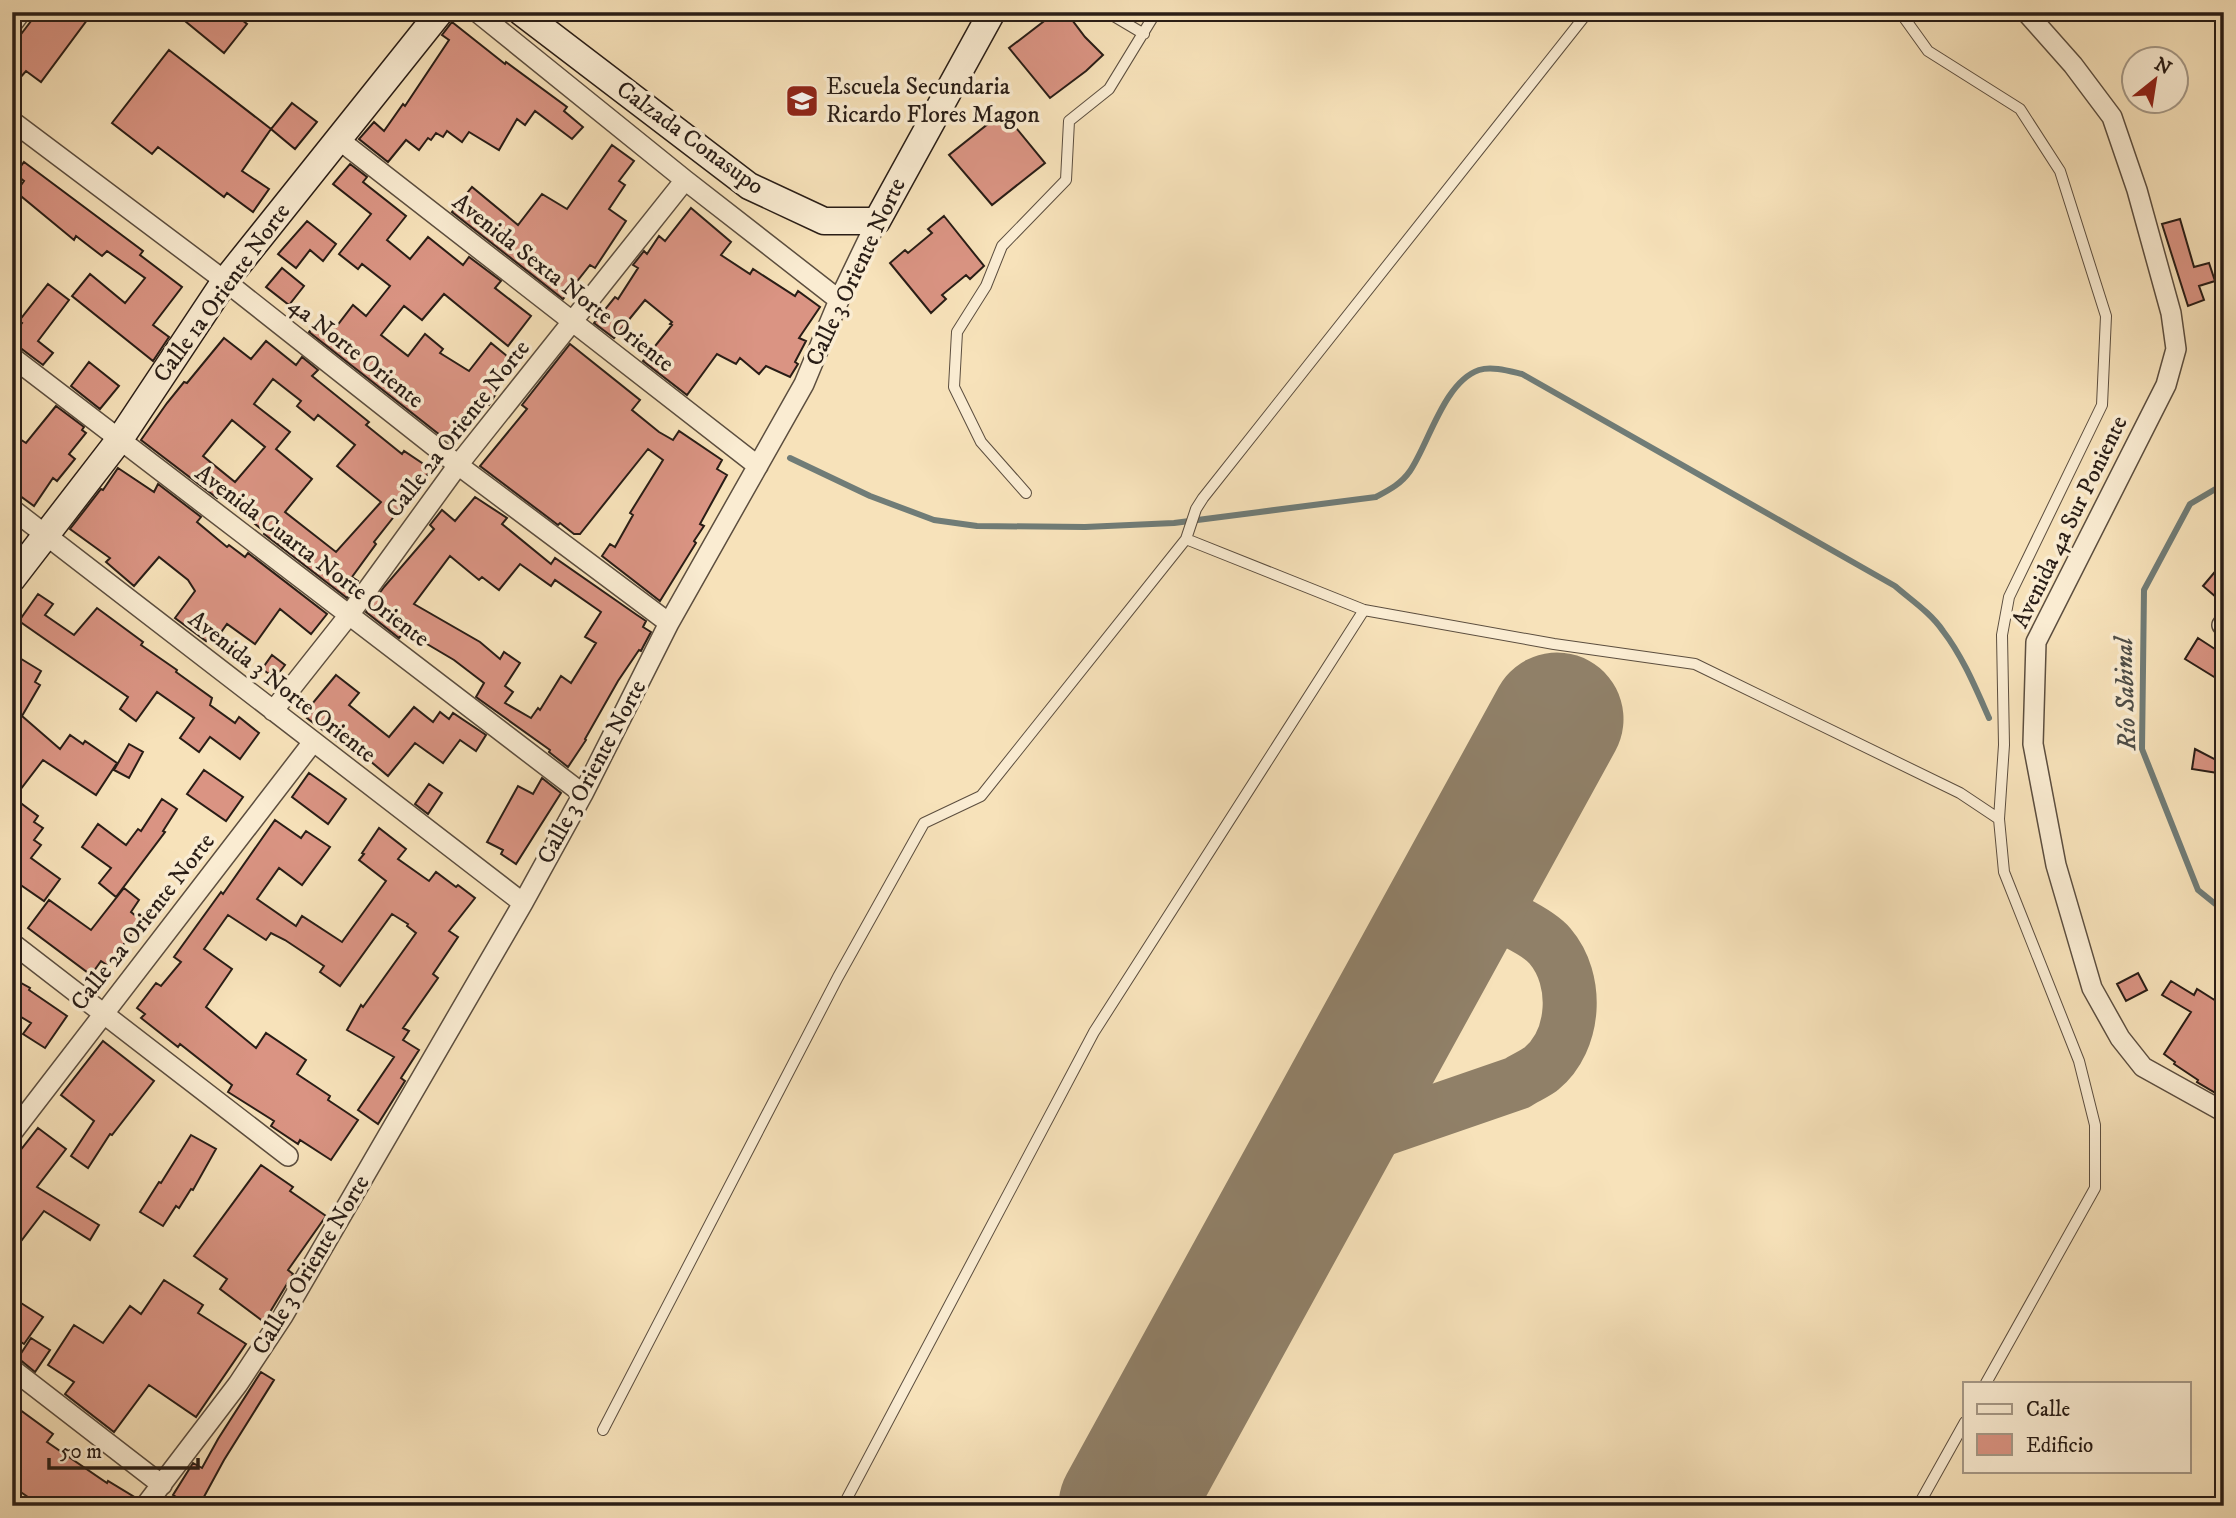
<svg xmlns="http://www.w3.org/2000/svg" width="2236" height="1518" font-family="'IM FELL DW Pica',serif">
<rect width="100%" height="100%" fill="#f7e2ba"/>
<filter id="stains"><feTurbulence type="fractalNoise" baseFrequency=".00286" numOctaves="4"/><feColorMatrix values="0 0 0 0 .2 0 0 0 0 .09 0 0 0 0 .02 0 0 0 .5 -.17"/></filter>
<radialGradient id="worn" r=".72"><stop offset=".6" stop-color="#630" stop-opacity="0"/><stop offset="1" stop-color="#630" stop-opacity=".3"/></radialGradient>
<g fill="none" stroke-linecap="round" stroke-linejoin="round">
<path stroke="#707c77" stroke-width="6" d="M790,458L870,496L934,520L977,526L1085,527L1174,523L1376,497C1389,490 1401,484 1410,471C1429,443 1444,382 1479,370C1492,366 1509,371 1522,374L1895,586C1911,600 1931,613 1943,631C1963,657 1976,689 1989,718
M2224,484L2190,504L2144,590L2142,749L2198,890L2224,911"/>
<path stroke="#908068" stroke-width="54" d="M1320,1151L1517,1083C1525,1078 1534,1074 1541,1069C1576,1040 1579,980 1550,946C1535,928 1482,907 1459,897"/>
<path stroke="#908068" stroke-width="133" d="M1125,1506L1557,719"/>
</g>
<path fill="#da9483" stroke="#291d16" stroke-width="2" fill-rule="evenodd" d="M38,12H93L41,82L26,71L12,87V46Z
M174,12H232L247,24L224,53Z
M1056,12H1066L1085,37L1103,55L1086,71L1050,98L1009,48Z
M452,22L505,64L506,62L567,107L564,111L583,127L572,139L535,111L525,125L517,119L499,150L469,132L462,142L447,131L443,137L436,133L431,140L428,138L419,150L406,140L388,162L359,139L374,122L384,131L403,104L405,106L449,40L442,35Z
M169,50L271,129L242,171L269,189L253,212L227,193L224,197L158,147L152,154L112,123Z
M292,103L317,122L295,149L271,129Z
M1003,112L1045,163L992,205L949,155Z
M612,145L634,161L619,181L625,185L609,209L626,221L595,268L590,265L563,299L452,212L472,187L518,225L542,194L567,209Z
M24,162L143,251L140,255L182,287L153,325L169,337L153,361L72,296L90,274L125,303L145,278L107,251L102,256L76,236L74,240L16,192L24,181L15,174Z
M350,164L367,177L363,182L406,216L387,240L410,259L428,237L463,265L469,257L501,281L495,288L531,316L508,346L444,294L422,320L404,306L381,335L408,356L425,334L443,349L440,353L469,371L491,343L513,361L493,386L499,389L489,405L484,402L464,427L467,430L454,446L309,332L322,316L336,327L353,305L366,316L390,286L362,264L358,269L339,254L371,214L333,184Z
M691,208L731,242L721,255L750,274L753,269L795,296L798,291L820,307L799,338L806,341L795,362L798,364L790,377L766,366L759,374L740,358L736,364L717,354L687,395L643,361L672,325L670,324L672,322L645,300L614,338L594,323L615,297L618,299L638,268L633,265L644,251L647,254L659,236L665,241Z
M944,216L984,266L970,279L966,275L942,295L946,299L931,313L890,263L905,250L908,253L932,233L928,229Z
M2180,219L2194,267L2209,263L2215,281L2199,286L2204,300L2188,306L2162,224Z
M307,221L336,244L323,261L310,250L296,268L278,254Z
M282,268L304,286L289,305L266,287Z
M48,284L69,300L38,341L53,353L43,365L19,347L12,345V335L22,323L19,321Z
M224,338L251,359L266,341L296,365L302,357L318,370L312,376L369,422L366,425L402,454L404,451L431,469L406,507L399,516L396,514L374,542L376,544L352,577L358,581L347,598L264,534L265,532L219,495L217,498L141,440L167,403L184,382L187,383ZM273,379L301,401L297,406L314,420L318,415L355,445L337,466L381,502L336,552L285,512L312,479L276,449L290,432L254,404ZM232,420L265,447L235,482L203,456Z
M570,344L640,400L632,410L659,432L673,440L679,431L722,460L717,469L727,475L700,524L704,526L694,541L696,543L660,601L602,556L610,544L615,547L633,515L630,513L663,460L648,449L580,534H574L560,523L558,525L480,466L527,409L522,405Z
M89,362L119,386L100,409L71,386Z
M56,406L84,427L82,430L86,433L69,454L75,459L57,481L53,478L34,506L12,490V434L26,443Z
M118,468L154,492L158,484L201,517L197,522L227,547L229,545L245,557L248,553L327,614L311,634L280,609L255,644L227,624L217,638L211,634L206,641L175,618L195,591L188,580L159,557L134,586L106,562L110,558L70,529L101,489L103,490Z
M475,497L507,518L502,524L551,564L555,558L637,615L646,621L643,627L651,632L643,647L641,651L639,650L618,681L585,739L586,740L568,767L549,752L550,750L476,697L484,683L454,660L405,631L399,638L366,612L384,587L434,529L430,525L442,510L455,521ZM450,556L479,580L482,577L499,590L520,564L551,586L555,580L601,612L585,637L596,643L571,683L561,676L540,710L538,708L531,718L505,703L513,692L505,686L520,663L504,652L500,659L480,642L414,604Z
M2224,561V588L2216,597L2203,586Z
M38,594L53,604L45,615L74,635L97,608L143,642L141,645L177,670L176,672L212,698L210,705L235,723L239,717L259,733L240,759L210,737L199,752L180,738L194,718L157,692L136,721L120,709L128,697L19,621Z
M2198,638L2224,655V683L2185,659Z
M272,655L285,665L275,678L262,669Z
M18,657L41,671L35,682L40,685L22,716L60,749L70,735L83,744L85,741L117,763L96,795L43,760L14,798L38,816L34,822L43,828L34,840L41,845L31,858L60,879L44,901L12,879V666Z
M336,675L359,693L349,705L389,737L414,707L433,722L440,712L449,719L453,713L486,735L476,751L460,740L443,763L415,743L388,776L357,750L354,754L307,718L311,713L307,710Z
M129,744L143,752L129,778L114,770Z
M2195,749L2224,764V774L2192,769Z
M204,770L243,797L226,821L187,794Z
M309,773L346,799L328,824L292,797Z
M542,778L561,793L516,864L501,854L503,850L487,842L518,786L533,794Z
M429,784L442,793L428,814L415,804Z
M162,799L177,809L163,831L165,832L116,897L99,883L111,868L82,847L98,824L126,845L138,829L141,831Z
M275,820L301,838L306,831L330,847L302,885L279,868L257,899L296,926L302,916L342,942L386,881L359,860L364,854L362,853L379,828L406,849L398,859L429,881L436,872L456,887L458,885L475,898L449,931L458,937L433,974L438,978L403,1028L409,1031L403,1040L419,1050L401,1078L405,1081L378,1124L358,1110L394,1057L347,1030L361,1005L363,1007L416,933L407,926L408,924L392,914L340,986L320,972L324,966L285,940L271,933L266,940L228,915L204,949L232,969L206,1007L256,1048L266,1033L306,1060L297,1074L330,1096L328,1100L358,1120L331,1160L300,1140L298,1144L271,1126L274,1121L228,1092L232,1085L180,1044L178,1047L141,1018L145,1014L137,1008L156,983L161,986L181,962L174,957L221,892L223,894Z
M124,888L139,900L131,912L142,921L107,965L101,961L91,975L28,928L49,900L91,930Z
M2138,973L2147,990L2126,1001L2117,984Z
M12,978L30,988L29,990L67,1016L45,1048L23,1034L31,1023L16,1014L12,1020Z
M2171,981L2194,995L2197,989L2224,1006V1098L2197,1082L2198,1080L2174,1064L2175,1062L2164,1054L2191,1012L2162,995Z
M103,1041L154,1081L112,1135L110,1134L88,1168L71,1156L94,1121L61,1095Z
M38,1128L66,1149L37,1187L99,1225L90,1240L44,1211L12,1253V1161Z
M191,1135L216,1149L193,1190L191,1189L179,1208L176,1206L163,1226L140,1212L159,1182L161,1183Z
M261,1165L293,1187L290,1191L326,1216L288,1270L293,1274L264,1322L220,1289L227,1279L194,1256Z
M164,1280L203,1305L198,1313L246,1344L196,1417L149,1385L114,1432L65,1394L74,1382L48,1365L74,1325L103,1343L130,1306L141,1314Z
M21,1303L43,1317L24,1344L12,1336V1317Z
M31,1338L50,1350L35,1372L18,1358Z
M261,1372L274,1380L224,1460L199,1506H191L173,1495L193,1463L202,1468L218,1439Z
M12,1404L53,1434L47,1442L107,1483L108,1481L136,1498L133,1506H41L12,1486Z"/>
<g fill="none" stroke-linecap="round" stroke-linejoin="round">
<defs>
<path id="lane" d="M1107,12L1144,34
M1900,12L1928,51L2020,109L2060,171L2106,316L2102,405L2009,597L2002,635L2004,745L1999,819L2004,872L2079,1061L2095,1125V1188L1986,1383
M2224,20L2220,45L2224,59
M1026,493L981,442L954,387L957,332L986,286L1002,246L1066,180L1069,121L1109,89L1156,12
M1186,539L1364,610L1554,644L1695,664L1960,793L1999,819
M603,1430L838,977L924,823L981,796L1186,539L1196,509L1203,498L1588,12
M843,1506L1094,1032L1364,610
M1918,1506L1965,1422"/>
<path id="street" d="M477,12L685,180L839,300
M2026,12L2073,65L2112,117L2137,190L2171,313L2176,349L2166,385L2036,642L2033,744L2056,865L2092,988L2120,1038L2143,1067L2224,1112
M12,24L21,12
M12,121L225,281L458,465L669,623
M338,139L758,466
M12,357L583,794
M12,509L523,903
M2222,625L2224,626
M273,711L349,615L458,465L685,180
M12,943L288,1156
M12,1133L313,742
M12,1369L162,1485
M145,1506L238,1384L283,1316L523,903L583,794L669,623L804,384L839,300L877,221"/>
<path id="secondary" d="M521,12L749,186L824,221H877L992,12
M12,579L120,439L225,281L440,12"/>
</defs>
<use href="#lane" stroke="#5c4e3f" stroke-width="12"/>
<use href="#street" stroke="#5c4e3f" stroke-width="22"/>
<use href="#secondary" stroke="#291d16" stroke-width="29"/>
<use href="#lane" stroke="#faecd2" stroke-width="10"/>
<use href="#street" stroke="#faecd2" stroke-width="19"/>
<use href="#secondary" stroke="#faecd2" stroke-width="26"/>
</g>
<defs>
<symbol id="school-square" viewBox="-11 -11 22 22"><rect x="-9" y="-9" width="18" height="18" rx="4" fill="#8f2418" stroke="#faecd2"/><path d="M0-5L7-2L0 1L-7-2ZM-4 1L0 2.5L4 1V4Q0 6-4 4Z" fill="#fff"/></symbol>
</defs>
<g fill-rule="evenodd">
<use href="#school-square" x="783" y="82" width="38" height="38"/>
</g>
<g text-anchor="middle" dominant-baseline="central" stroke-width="7" stroke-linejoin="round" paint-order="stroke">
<g font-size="24" fill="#291d16" stroke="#faecd2" text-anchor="start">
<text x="826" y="87">Escuela Secundaria<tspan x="826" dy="28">Ricardo Flores Magon</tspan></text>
</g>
<g font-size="24" fill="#291d16" stroke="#faecd2">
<text transform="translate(690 138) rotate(36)">Calzada Conasupo</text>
<text transform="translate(856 272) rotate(-65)">Calle 3 Oriente Norte</text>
<text transform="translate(563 283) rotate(38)">Avenida Sexta Norte Oriente</text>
<text transform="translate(222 293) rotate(-54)">Calle 1a Oriente Norte</text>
<text transform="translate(356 353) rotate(38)">4a Norte Oriente</text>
<text transform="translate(458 429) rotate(-52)">Calle 2a Oriente Norte</text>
<text transform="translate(2070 522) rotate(-64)">Avenida 4a Sur Poniente</text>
<text transform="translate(312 556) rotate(37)">Avenida Cuarta Norte Oriente</text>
<text transform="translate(282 687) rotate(38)">Avenida 3 Norte Oriente</text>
<text transform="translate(592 772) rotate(-62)">Calle 3 Oriente Norte</text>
<text transform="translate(143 922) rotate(-52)">Calle 2a Oriente Norte</text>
<text transform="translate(311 1265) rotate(-59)">Calle 3 Oriente Norte</text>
</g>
<g font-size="26" font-style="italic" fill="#4d4d47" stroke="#faecd2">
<text transform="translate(2126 694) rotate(-92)">Río Sabinal</text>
</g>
</g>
<rect width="2236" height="1518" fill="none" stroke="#f7e2ba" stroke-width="42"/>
<rect x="14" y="14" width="2208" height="1490" fill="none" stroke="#291d16" stroke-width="3.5"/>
<rect x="21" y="21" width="2194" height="1476" fill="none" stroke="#291d16" stroke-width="2"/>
<rect x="1963" y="1382" width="228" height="91" fill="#faecd2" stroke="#a69987" stroke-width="2"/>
<rect x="1977" y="1404" width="35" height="10" fill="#faecd2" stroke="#a69987" stroke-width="2"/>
<text x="2026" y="1416" font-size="21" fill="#291d16">Calle</text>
<rect x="1977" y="1434" width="35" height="21" fill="#da9483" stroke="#a69987" stroke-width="2"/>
<text x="2026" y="1452" font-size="21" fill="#291d16">Edificio</text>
<g transform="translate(2155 80) rotate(30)"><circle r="33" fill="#faecd2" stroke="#a69987" stroke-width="2"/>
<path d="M0-5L12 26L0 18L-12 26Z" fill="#8f2418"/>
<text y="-10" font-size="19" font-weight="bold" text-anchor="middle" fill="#291d16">N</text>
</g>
<path d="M49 1458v10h149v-10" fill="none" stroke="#291d16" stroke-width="3.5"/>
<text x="60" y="1458" font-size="21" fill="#291d16" stroke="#faecd2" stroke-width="5" paint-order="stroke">50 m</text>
<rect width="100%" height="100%" filter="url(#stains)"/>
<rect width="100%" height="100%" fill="url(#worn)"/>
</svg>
